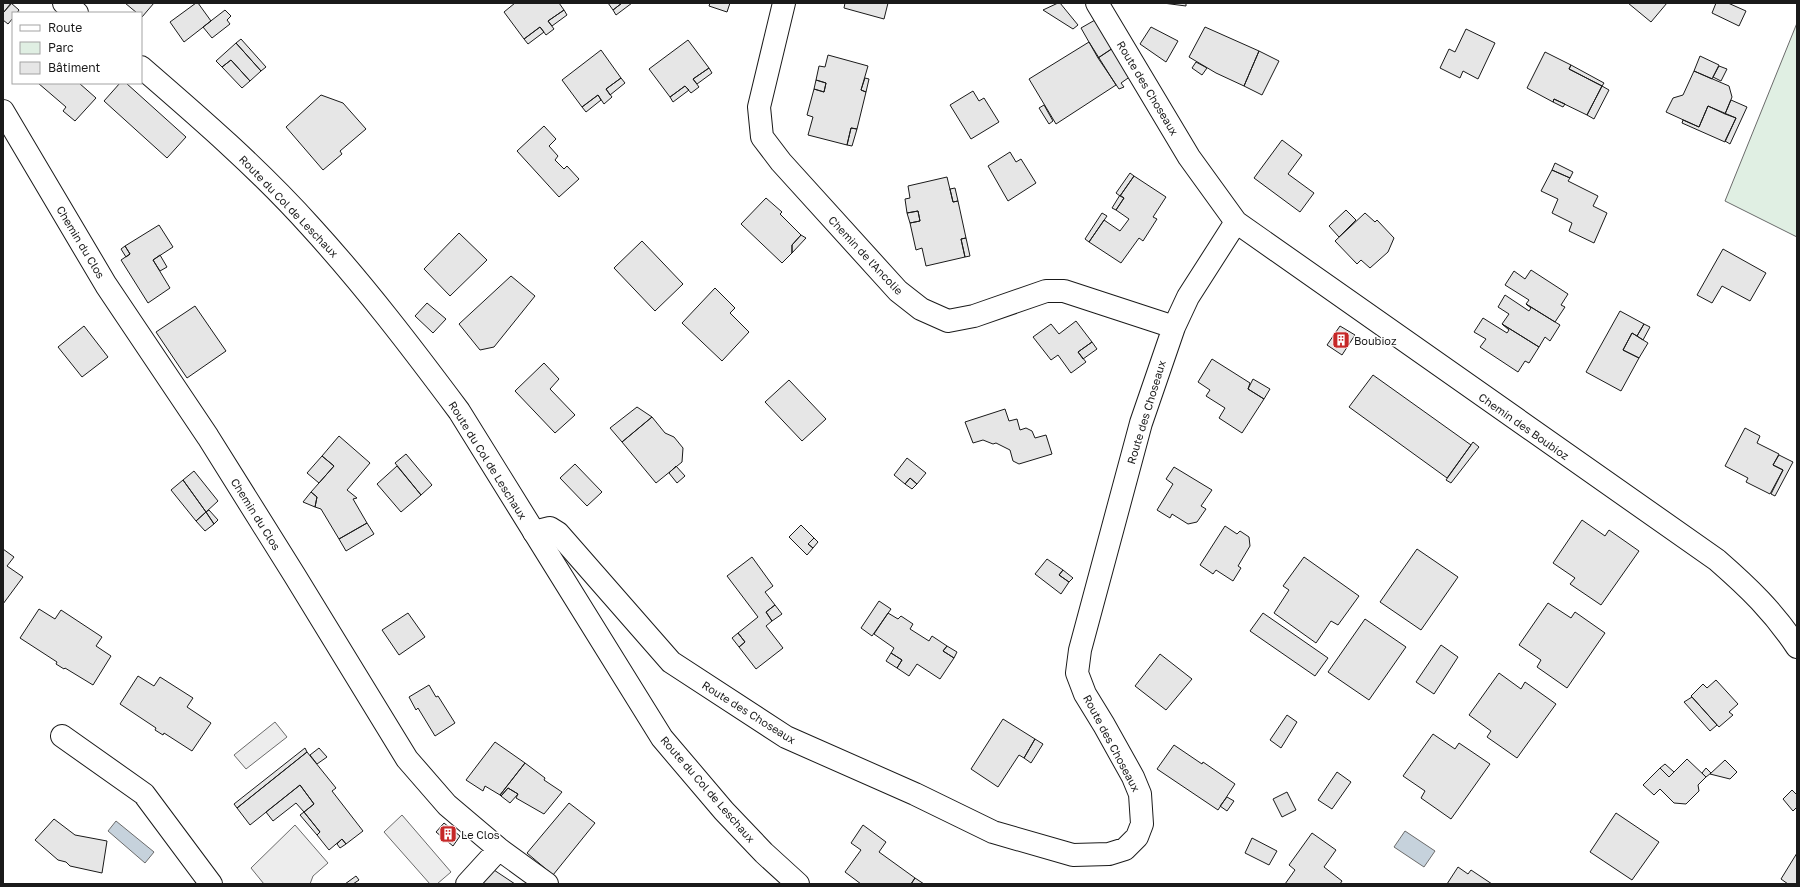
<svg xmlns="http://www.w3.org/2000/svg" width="1800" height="887" font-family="'Golos Text',sans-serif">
<rect width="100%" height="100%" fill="#fff"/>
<path fill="#e0efe3" stroke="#6a6a6a" d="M1797,23V237L1725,201Z"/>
<path fill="#ededed" stroke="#6a6a6a" d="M275,722L287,737L246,769L234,755Z
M402,815L451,872L437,884H430L384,832Z
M295,825L328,863L313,876L310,884H264L251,868Z"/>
<path fill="#c6d2dc" stroke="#6a6a6a" d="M116,821L154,852L145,863L108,831Z
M1405,831L1435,851L1424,867L1394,847Z"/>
<path fill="#e6e6e6" stroke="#1a1a1a" d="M3,3H12L3,13Z
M11,3L19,10L17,13H13V18L8,24L3,20V13Z
M125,3H154L142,17L141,13H137Z
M196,3H198L211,21L184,42L170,22Z
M515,3H559L564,10L548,21L554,29L546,35L540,27L524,39L504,12Z
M608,3H622L613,10Z
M622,3H632L616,15L613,10Z
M710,3H730L727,12L709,6Z
M845,3H888L884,19L844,8Z
M1058,3H1060L1078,25L1073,29L1043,10Z
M1163,3H1186V6Z
M1628,3H1667L1651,22Z
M1716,3H1728L1746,11L1739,26L1712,13Z
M225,10L231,16L227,20L230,24L212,38L203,27Z
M564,10L567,15L552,26L548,21Z
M1095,20L1113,48L1098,58L1081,28Z
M540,27L544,32L528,44L524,39Z
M1151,27L1178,41L1166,62L1140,44Z
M1205,27L1259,51L1244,86L1216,73L1189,57Z
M1466,29L1495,43L1478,79L1463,71L1460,78L1440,68L1449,49L1455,52Z
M241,39L266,67L261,71L236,43Z
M688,40L709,68L693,79L699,87L691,93L685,86L670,97L649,69Z
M1089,42L1116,85L1056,124L1029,79Z
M236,43L261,71L250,81L231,60L222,67L216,61Z
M1113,48L1131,76L1121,83L1124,87L1119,89L1098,58Z
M601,50L621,78L606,89L612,97L604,104L598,95L582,107L562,80Z
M1259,51L1279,61L1262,95L1244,86Z
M1545,52L1571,65L1569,69L1602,86L1587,115L1554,99L1553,102L1527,88Z
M828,55L868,66L861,90L866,92L857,129L851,128L847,145L808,135L813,117L807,115L814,89L824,92L826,83L816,80L819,66L825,67Z
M1700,56L1719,65L1712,79L1694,71Z
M231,60L250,81L242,88L222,67Z
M1196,62L1207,68L1202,75L1192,68Z
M1571,65L1604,83L1602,86L1569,69Z
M1719,66L1727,69L1721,81L1713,77Z
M709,68L712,73L697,84L693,79Z
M1694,71L1729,86L1732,97L1725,114L1708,106L1699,127L1666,112L1673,98L1683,95Z
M621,78L625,83L610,95L606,89Z
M865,78L869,79L866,92L861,90Z
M816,80L826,83L824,92L814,89Z
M38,83H79L96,98L75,121L63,111L66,107Z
M120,83H126L186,137L167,158L104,101Z
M685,86L689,90L673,102L670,97Z
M1602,86L1609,90L1594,119L1587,115Z
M973,91L979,101L984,98L999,122L971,139L950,105Z
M321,95L343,103L366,129L340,151L342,154L323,170L286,127Z
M598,95L601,100L586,112L582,107Z
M1554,99L1565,104L1563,107L1553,102Z
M1731,100L1747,107L1730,144L1725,141L1736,118L1725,114Z
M1044,105L1053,121L1049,124L1039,108Z
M1708,106L1736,118L1725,142L1682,123L1683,120L1699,127Z
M544,126L556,139L549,146L558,156L555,160L564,169L567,166L579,179L559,197L517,151Z
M851,128L857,129L852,146L847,145Z
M1282,140L1302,155L1288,174L1314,193L1300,212L1254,178Z
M1010,152L1016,162L1021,159L1036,183L1008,201L988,166Z
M1555,163L1573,172L1570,178L1552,170Z
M1552,170L1570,178L1568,181L1598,196L1593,206L1607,213L1594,243L1569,231L1572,223L1552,213L1558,199L1541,191Z
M1130,173L1134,176L1120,196L1116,193Z
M1134,176L1166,197L1153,217L1157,219L1143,241L1139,238L1121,263L1089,242L1104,220L1120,231L1129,219L1116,210L1124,198L1120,196Z
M947,177L953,202L958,201L966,238L961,239L965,257L926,266L922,248L916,250L910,223L920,221L918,211L907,213L905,199L910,198L908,186Z
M955,188L958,201L953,202L950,189Z
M1120,195L1124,198L1116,210L1112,208Z
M766,198L782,212L780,214L801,235L792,245V253L782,263L741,224Z
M1346,210L1356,220L1339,237L1329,226Z
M918,211L920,221L910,223L907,213Z
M1102,213L1107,216L1089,242L1085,239Z
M1365,213L1375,222L1377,220L1394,238L1388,252L1370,268L1361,260L1357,264L1335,241Z
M159,225L173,247L153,260L170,288L148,303L121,260L130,254L125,246Z
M459,233L487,260L450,296L424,269Z
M801,235L806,238L792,253V245Z
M966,238L970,256L965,257L961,239Z
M642,241L683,284L655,311L614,268Z
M125,246L130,254L126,257L121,249Z
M1723,249L1766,273L1750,301L1722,286L1712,303L1697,295Z
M160,255L167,267L160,271L153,260Z
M1531,270L1568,294L1561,305L1565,307L1555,322L1526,304L1529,300L1505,285L1514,271L1525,279Z
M511,276L535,296L494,347L480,350L459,324Z
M715,288L735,308L730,313L749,332L722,361L682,323Z
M1505,295L1529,311L1531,308L1526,304L1560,325L1550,341L1545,337L1539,347L1502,324L1509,314L1498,307Z
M427,303L446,319L433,333L415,316Z
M195,306L226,351L187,378L156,332Z
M1620,311L1644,324L1637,336L1632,333L1623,350L1639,358L1621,391L1586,372Z
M1483,318L1507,333L1509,330L1502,324L1539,347L1529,363L1525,361L1518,372L1480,347L1486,339L1474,332Z
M1076,321L1092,342L1078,352L1086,362L1071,373L1058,355L1051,360L1033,337L1051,324L1059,334Z
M1644,324L1650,327L1643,340L1637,336Z
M84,326L108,357L82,377L58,347Z
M1340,326L1355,335L1342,355L1327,345Z
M1632,333L1648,343L1639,358L1623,350Z
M1092,342L1097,349L1083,359L1078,352Z
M1212,359L1250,383L1248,389L1264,399L1242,433L1219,418L1225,408L1206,396L1210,390L1198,382Z
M544,363L559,379L550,389L575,415L555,433L515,391Z
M1373,375L1471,445L1447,478L1349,407Z
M1253,379L1270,389L1264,399L1248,389Z
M789,380L826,419L802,441L765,402Z
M637,407L652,417L622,442L610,428Z
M1005,409L1009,421L1017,419L1020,430L1026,428L1032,431L1035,438L1046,435L1052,454L1019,464L1013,461L1010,450L996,443L993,444L983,440L973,443L965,422Z
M652,417L665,433L674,437L683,448L682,462L656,483L622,442Z
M1745,428L1760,436L1757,443L1779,454L1773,465L1783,470L1770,494L1746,482L1748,478L1725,466Z
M339,436L370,463L347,490L357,498L353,499L367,523L339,539L321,509L315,507L317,497L311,492L334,466L322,456Z
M1473,442L1479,447L1451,483L1446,480Z
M406,454L432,485L421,495L395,463Z
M1779,455L1793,462L1775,496L1771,494L1783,470L1773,465Z
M322,456L334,466L319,483L307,473Z
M907,458L926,473L917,484L910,478L905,484L894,475Z
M575,464L602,492L587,506L560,478Z
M397,466L421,495L401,512L377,484Z
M676,466L685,476L677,483L669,473Z
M1174,467L1212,490L1201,506L1206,509L1197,522L1188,524L1172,514L1170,518L1157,510L1173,484L1166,479Z
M194,471L218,501L206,512L183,480Z
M910,478L917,484L912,489L905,484Z
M183,480L206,512L196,521L171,490Z
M311,492L317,497L315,507L303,502Z
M209,510L218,520L214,524L206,512Z
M206,512L214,524L205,531L196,521Z
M1582,520L1605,536L1609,530L1639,551L1601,605L1570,584L1575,578L1553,563Z
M367,523L374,534L346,551L339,539Z
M801,525L814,538L808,544L813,548L807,555L789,537Z
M1225,526L1237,534L1240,531L1249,537L1250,546L1238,566L1241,568L1233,581L1216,570L1213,574L1200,565Z
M814,538L818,542L813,548L808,544Z
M3,549L14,557L7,566L23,577L3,604Z
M1417,549L1458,577L1421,630L1380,602Z
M752,557L773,586L765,592L775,605L766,612L772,621L766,626L783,648L756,669L739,647L745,642L738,633L758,617L727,576Z
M1304,557L1359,596L1338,625L1331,621L1316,643L1274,613L1289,590L1283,586Z
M1047,559L1063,570L1059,575L1069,582L1061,594L1035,574Z
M1063,570L1073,578L1069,582L1059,575Z
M879,601L891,609L872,636L861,628Z
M1548,603L1571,618L1575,612L1605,633L1567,688L1537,667L1541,660L1519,645Z
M775,605L782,614L772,621L766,612Z
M39,609L55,619L61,610L102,637L96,646L111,656L93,685L65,668L64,669L56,664L57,662L20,638Z
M408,613L425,637L399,655L382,630Z
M888,613L898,619L901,616L913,624L910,629L929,641L932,636L947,646L943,651L954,658L940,679L917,664L909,676L897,668L902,660L891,653L894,648L874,634Z
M1263,613L1328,658L1315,676L1250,631Z
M1365,619L1406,647L1369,700L1328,672Z
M738,633L745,642L739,647L732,638Z
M1441,645L1458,657L1434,694L1416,682Z
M947,646L957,652L954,658L943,651Z
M891,653L902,660L897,668L886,661Z
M1160,654L1192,679L1166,710L1135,686Z
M1499,673L1521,689L1525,682L1556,704L1517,758L1487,737L1491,731L1469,715Z
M138,676L154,686L160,677L193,698L187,707L211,723L192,751L164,733L163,735L155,730L156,728L120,704Z
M1716,680L1738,704L1729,712L1733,715L1719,727L1691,696L1703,684L1707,688Z
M429,685L436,697L438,696L455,723L435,736L418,708L416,710L409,697Z
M1692,697L1717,725L1710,731L1684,702Z
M1287,715L1297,722L1281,748L1270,740Z
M1003,719L1035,739L1024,758L1019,755L998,787L971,769Z
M1433,734L1455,749L1459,743L1490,764L1451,819L1421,798L1425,791L1403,776Z
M1035,739L1043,744L1031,763L1024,758Z
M495,742L525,763L500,795L485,786L483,791L466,780Z
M1174,745L1202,764L1203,762L1235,784L1218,810L1157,769Z
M305,748L307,752L237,808L234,804Z
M319,748L327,757L317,764L310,755Z
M307,752L336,788L332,791L363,831L346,844L342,839L329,850L317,835L320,832L304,812L314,804L300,785L250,825L237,808Z
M1687,759L1706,777L1698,785L1699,791L1686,804L1674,803L1660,789L1654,795L1643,785L1660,768L1669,777Z
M1725,760L1737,772L1730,779L1710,774Z
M525,763L545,778L544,780L562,792L544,814L516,798L518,794L508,788L501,796L500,795Z
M1665,764L1674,772L1669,777L1660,768Z
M1706,768L1711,773L1706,777L1702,773Z
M1337,772L1351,782L1332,809L1318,800Z
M300,785L314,804L304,812L296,803L273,821L266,812Z
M508,788L518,794L510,803L501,796Z
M1792,790L1797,795V807L1793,811L1783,799Z
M1287,792L1296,810L1282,817L1273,799Z
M1227,797L1234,801L1227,811L1220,806Z
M569,803L595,823L553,875L527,853Z
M304,812L320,832L317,835L300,815Z
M1616,813L1659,842L1632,880L1590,852Z
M54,819L75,835L107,841L102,873L70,866L66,862L58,860L35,840Z
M444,823L460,836L453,846L436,832Z
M863,825L886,842L879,852L915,878L911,884H861L845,872L861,850L851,843Z
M1312,833L1336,850L1324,867L1342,881L1340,884H1285L1295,870L1289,865Z
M1252,838L1277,851L1269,865L1245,853Z
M342,839L346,844L340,848L337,844Z
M1797,853V884H1788L1781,879Z
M1458,867L1468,874L1471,870L1492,884H1447Z
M491,868L515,884H480Z
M356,876L359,880L353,884H345Z
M915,878L924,884H911Z"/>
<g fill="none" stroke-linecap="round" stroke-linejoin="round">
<defs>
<path id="street" d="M784,3L759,107L762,137L781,162L898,291L921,309L948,321L974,316L1046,291H1064L1174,327
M3,111L106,285L208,437L295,576L407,759L447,805L499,849L547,884
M1236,222L1717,560C1749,588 1773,611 1797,647
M534,532L550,528L558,533L671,662L786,737L915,794L993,832L1073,855L1109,854L1125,849L1137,837L1142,824L1140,794L1133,777L1104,725L1085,694L1077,673L1080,650L1141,423L1174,327L1188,297L1236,222L1189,157L1097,3
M62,736L144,794L211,884
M467,884L499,849"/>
<path id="secondary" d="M64,3L77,13
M141,67C200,118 259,169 311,227C364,285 412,348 459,411L662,738L724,811L764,853L798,884"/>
</defs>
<use href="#street" stroke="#1a1a1a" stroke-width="24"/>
<use href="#secondary" stroke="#1a1a1a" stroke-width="24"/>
<use href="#street" stroke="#fff" stroke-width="22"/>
<use href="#secondary" stroke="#fff" stroke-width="22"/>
</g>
<defs>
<symbol id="building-square" viewBox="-11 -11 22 22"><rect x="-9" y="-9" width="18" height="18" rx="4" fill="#c62828" stroke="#fff"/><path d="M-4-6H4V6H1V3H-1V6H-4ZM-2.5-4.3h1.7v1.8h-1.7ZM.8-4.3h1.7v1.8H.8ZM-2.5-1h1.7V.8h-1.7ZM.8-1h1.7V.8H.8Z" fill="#fff"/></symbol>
</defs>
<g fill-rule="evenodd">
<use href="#building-square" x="1331" y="330" width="20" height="20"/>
<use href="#building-square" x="438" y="824" width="20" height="20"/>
</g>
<g text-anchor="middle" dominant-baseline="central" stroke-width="3" stroke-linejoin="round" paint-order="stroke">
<g font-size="11" fill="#1a1a1a" stroke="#fff">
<text transform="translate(1148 88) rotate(59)">Route des Choseaux</text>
<text transform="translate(289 206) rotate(46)">Route du Col de Leschaux</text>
<text transform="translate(81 242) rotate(59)">Chemin du Clos</text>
<text transform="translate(866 255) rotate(47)">Chemin de l'Ancolie</text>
<text transform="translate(1146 412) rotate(-73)">Route des Choseaux</text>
<text transform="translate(1524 426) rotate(35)">Chemin des Boubioz</text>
<text transform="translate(488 460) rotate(58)">Route du Col de Leschaux</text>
<text transform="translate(256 514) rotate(58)">Chemin du Clos</text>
<text transform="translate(749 712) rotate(32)">Route des Choseaux</text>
<text transform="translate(1112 743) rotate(62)">Route des Choseaux</text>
<text transform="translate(708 789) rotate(49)">Route du Col de Leschaux</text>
</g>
<g font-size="11" fill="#1a1a1a" stroke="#fff" text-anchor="start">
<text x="1354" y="340">Boubioz</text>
<text x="461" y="834">Le Clos</text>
</g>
</g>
<rect width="1800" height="887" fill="none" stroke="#1a1a1a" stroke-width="8"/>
<rect x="12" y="12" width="130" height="72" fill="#ffffff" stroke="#a3a3a3"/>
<rect x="20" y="25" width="20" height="6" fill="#ffffff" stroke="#a3a3a3"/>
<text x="48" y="32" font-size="12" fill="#1a1a1a">Route</text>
<rect x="20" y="42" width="20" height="12" fill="#e0efe3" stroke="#a3a3a3"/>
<text x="48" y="52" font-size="12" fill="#1a1a1a">Parc</text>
<rect x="20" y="62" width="20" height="12" fill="#e6e6e6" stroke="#a3a3a3"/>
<text x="48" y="72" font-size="12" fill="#1a1a1a">Bâtiment</text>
</svg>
